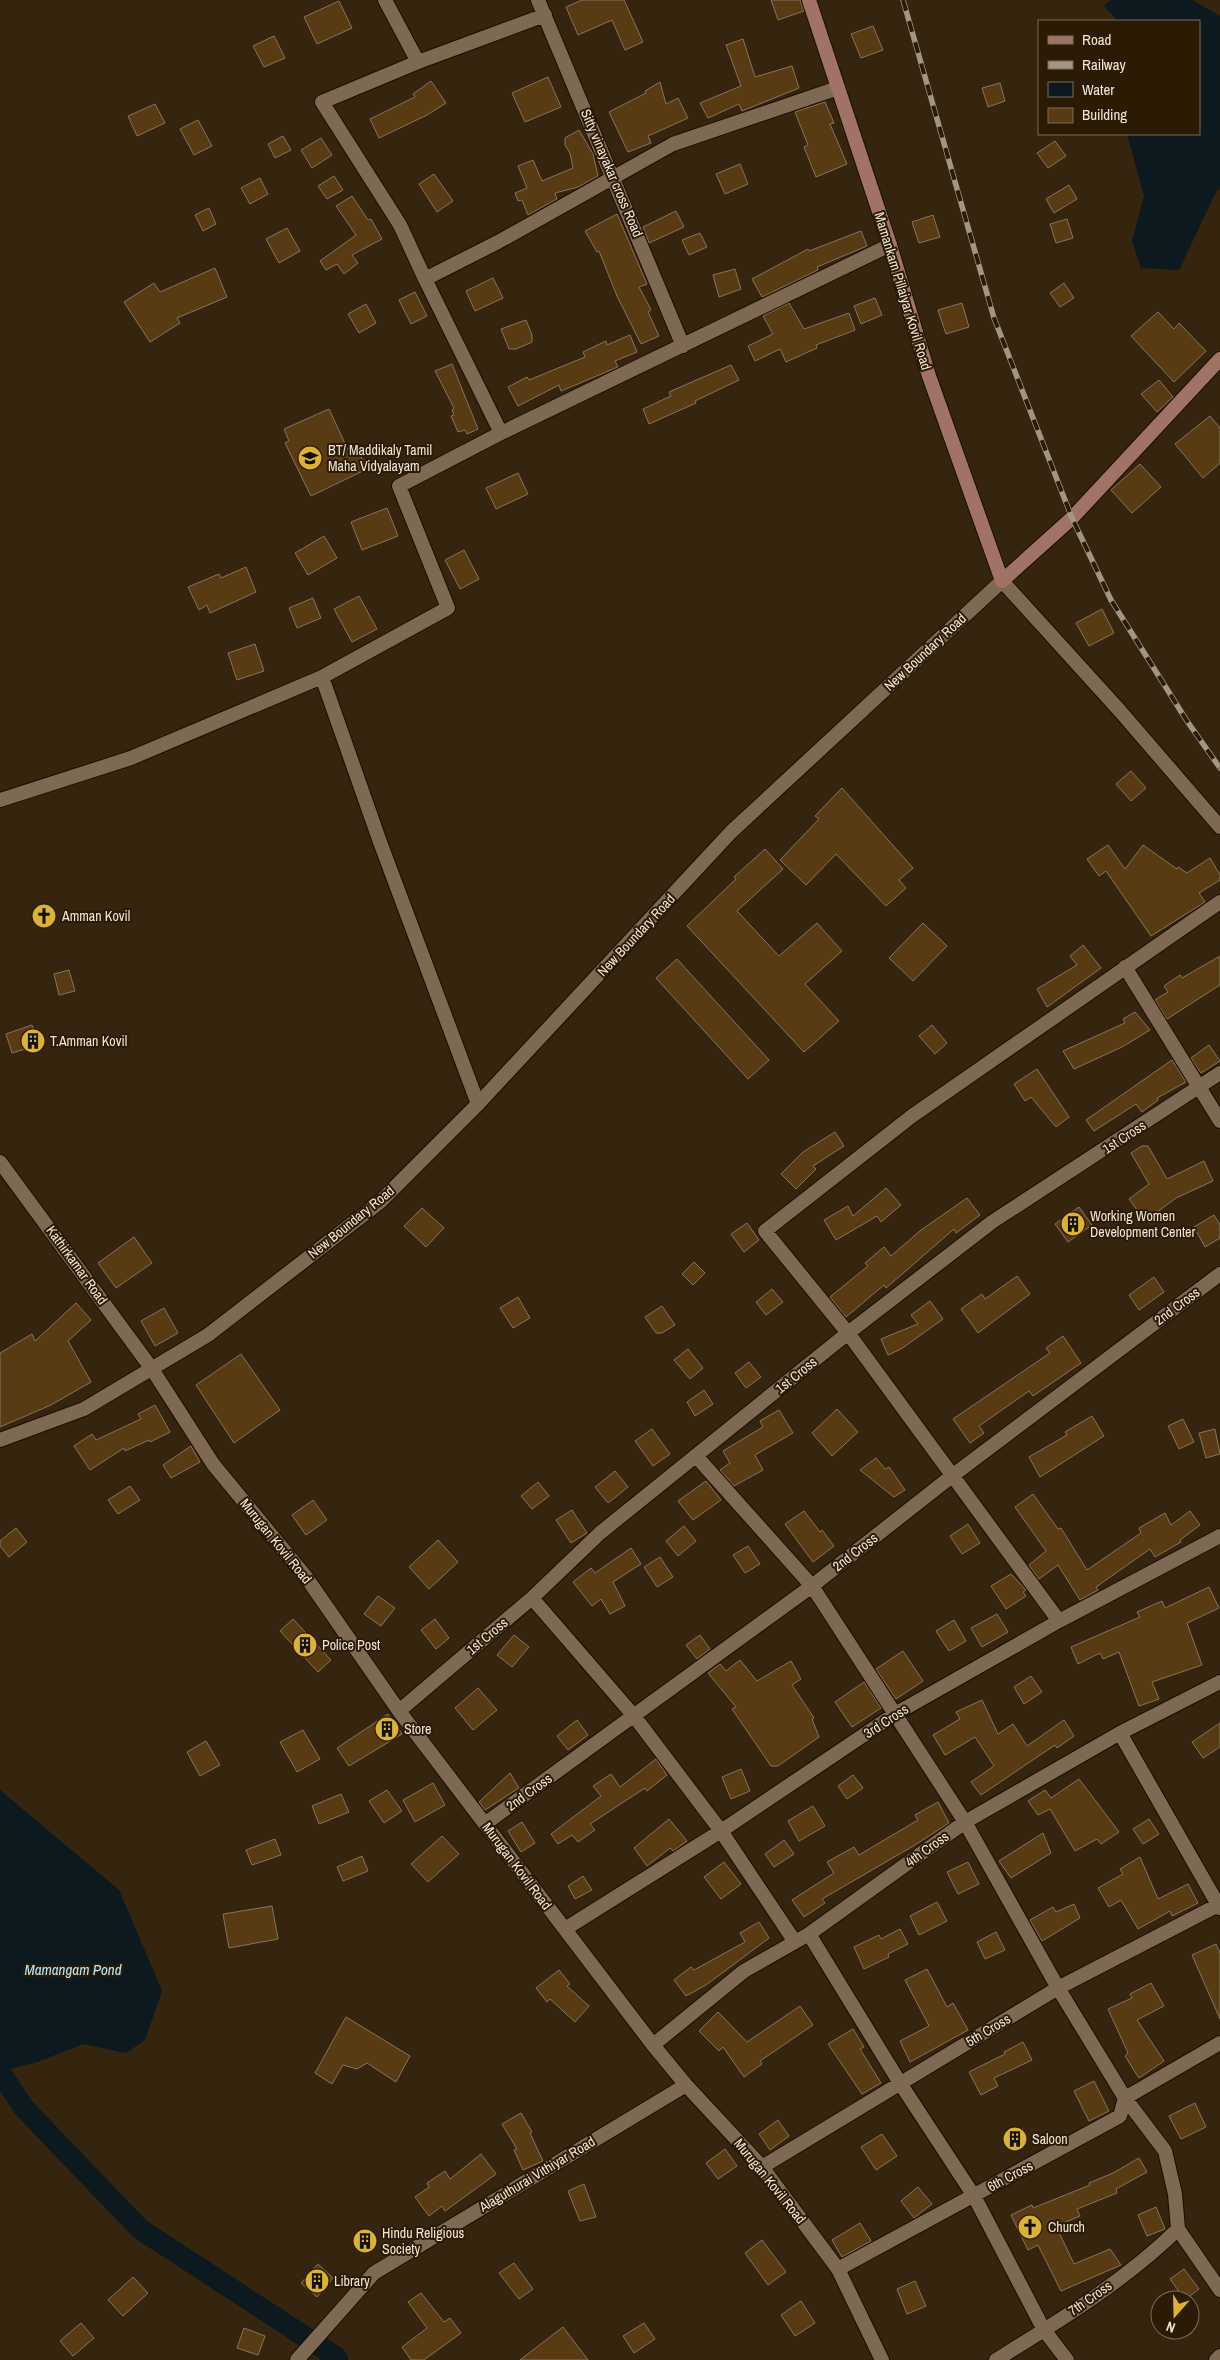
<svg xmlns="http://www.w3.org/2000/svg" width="1220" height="2360" font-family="'Archivo Narrow',sans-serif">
<rect width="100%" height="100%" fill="#35240e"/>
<path fill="#0c1a1f" d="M1110,0H1192L1220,16V188L1216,192L1179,270L1141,268L1132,241L1144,196L1127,134H1199V21H1118L1104,6Z
M0,1790L119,1890L162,1991L145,2040L126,2053L83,2044L35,2063L0,2071Z"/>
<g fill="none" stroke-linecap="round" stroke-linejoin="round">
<path stroke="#0c1a1f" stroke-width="21" d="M0,2072L24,2108L140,2229L336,2357L338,2360"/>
</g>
<path fill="#583b13" stroke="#88745c" d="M582,0H624L643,42L625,50L612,20L578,35L566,7Z
M771,0H800L804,11L778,20Z
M339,1L352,28L317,44L304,17Z
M873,26L883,50L861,58L851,34Z
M274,36L285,58L264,67L253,46Z
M743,39L755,77L792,66L799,88L742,111L739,104L708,118L700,103L741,86L726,45Z
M548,77L561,107L525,122L512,93Z
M431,81L446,103L427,115L379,138L370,119L415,97L413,94Z
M660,82L666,104L678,98L688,118L648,136L651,143L628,152L609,112L646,93L645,91Z
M1000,83L1005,101L988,107L982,88Z
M825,102L834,123L830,124L847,164L816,177L804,147L808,145L795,112Z
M155,104L165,123L137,136L128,116Z
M198,120L212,146L194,155L180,129Z
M579,130L593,154L598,176L578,187L555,193L557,199L528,215L522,200L518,201L515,193L527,188L518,166L533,160L542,181L573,168L570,153L565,145V138Z
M283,136L291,150L275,158L268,144Z
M321,138L332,155L312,168L301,150Z
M1055,141L1066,156L1048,168L1037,153Z
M740,164L748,184L725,194L716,174Z
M434,174L453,201L437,212L419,184Z
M334,176L343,190L327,199L318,186Z
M260,178L268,194L250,204L241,188Z
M1069,185L1077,199L1054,213L1046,199Z
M352,196L368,220L371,219L382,239L352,255L358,263L344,274L337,264L326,270L320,261L356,235L336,206Z
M209,208L216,224L203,231L195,215Z
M676,211L684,227L649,243L643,227Z
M617,214L647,284L639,287L651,310L648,312L659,336L641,344L617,296L599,251L597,252L585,231Z
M933,215L940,237L919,243L912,222Z
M1067,219L1073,238L1056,243L1050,224Z
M287,228L300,251L279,263L266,239Z
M861,231L867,246L817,267L818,270L762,297L752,279L808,249L809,251Z
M700,233L707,247L689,255L682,240Z
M215,268L227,297L177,318L180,323L150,342L124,302L154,283L160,292Z
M735,269L741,289L719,297L713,275Z
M493,278L503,298L475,311L466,291Z
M1064,283L1074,298L1060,307L1050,293Z
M415,292L427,316L411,324L399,300Z
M875,298L882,315L861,324L854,306Z
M789,303L804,329L849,313L855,330L816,345L817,348L786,362L780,349L755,361L748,346L773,334L763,316Z
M962,303L969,327L946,334L938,310Z
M366,304L376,323L359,333L348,314Z
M1158,312L1174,329L1179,323L1206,351L1174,382L1131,336Z
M526,320L532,335V342L516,349H509L501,329Z
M630,335L637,352L615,361L618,367L561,391L559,385L518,406L508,387L527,377L529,380L585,357L583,352L606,341L607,345Z
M452,364L478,429L467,434L465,430L458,432L451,416L454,415L452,410L454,408L435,371Z
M731,365L739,380L695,401L696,403L649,424L643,409L671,396L669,392Z
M1159,380L1173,397L1157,412L1141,394Z
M329,409L348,450L356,446L367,469L311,496L285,443L289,441L284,429Z
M1210,416L1220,428V463L1203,478L1175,444Z
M1140,464L1161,487L1132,513L1111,490Z
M518,473L528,494L496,509L486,488Z
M387,508L398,536L362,550L351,522Z
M324,536L337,558L308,575L295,553Z
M464,550L479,579L460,589L445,560Z
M246,567L256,592L210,613L207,605L199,610L188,587L219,574L221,578Z
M359,596L377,629L352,642L334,609Z
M313,598L321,618L297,628L289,608Z
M1102,609L1114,633L1089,646L1076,623Z
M255,644L264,671L237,680L228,653Z
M1131,771L1146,788L1131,801L1116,784Z
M842,788L913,868L899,880L906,888L886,906L836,854L806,885L780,860L819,819L815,816Z
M1108,845L1125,869L1143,845L1177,869L1178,867L1187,873L1210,858L1220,875V880L1199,893L1205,902L1151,936L1106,871L1099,876L1087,859Z
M765,849L783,869L737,911L779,956L817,923L842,951L805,984L839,1021L804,1052L687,926L736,879L734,877Z
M923,923L947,946L913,981L889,958Z
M1083,945L1101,968L1047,1007L1037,989L1077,965L1070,956Z
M1220,956V985L1167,1019L1155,1000L1168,992L1164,986L1180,975L1182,978Z
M677,959L769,1060L748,1079L656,978Z
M69,970L75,991L59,995L54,974Z
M1135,1012L1150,1030L1122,1047L1074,1069L1063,1051L1125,1023L1123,1019Z
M32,1025L39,1045L12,1053L6,1034Z
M932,1025L947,1043L935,1054L919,1036Z
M1209,1045L1220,1061L1201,1073L1191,1058Z
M1172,1060L1186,1082L1157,1098L1158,1100L1142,1112L1136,1104L1094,1131L1086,1120Z
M1037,1069L1069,1117L1056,1127L1031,1097L1025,1101L1014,1084Z
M835,1132L844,1146L813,1166L816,1169L796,1189L781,1174L803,1152Z
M1142,1146H1148L1167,1179L1204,1161L1213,1181L1176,1198L1145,1221L1129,1199L1149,1184L1131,1153Z
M886,1188L901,1205L881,1222L877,1216L836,1240L824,1220L848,1206L853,1216Z
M967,1198L980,1215L956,1233L954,1229L886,1288L884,1285L846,1317L830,1297L868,1266L865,1263L884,1247L891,1256L921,1230Z
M1079,1207L1092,1225L1068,1242L1055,1224Z
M422,1208L444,1228L426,1247L404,1226Z
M1214,1215L1220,1225V1238L1205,1247L1194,1227Z
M747,1223L759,1240L744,1252L731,1234Z
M134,1237L152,1263L116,1288L98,1263Z
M694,1262L705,1273L693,1285L682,1274Z
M1017,1276L1030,1294L978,1333L961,1309L982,1294L985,1299Z
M1154,1277L1164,1292L1139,1310L1129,1295Z
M772,1289L783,1302L766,1315L756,1302Z
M518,1297L530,1318L513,1328L500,1308Z
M930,1301L943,1319L901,1349L888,1355L881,1339L918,1324L911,1315Z
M76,1303L91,1320L68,1341L91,1382L51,1405L0,1427V1353L32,1334L35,1341Z
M662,1306L675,1325L662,1333H656L645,1317Z
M164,1308L178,1333L155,1346L141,1321Z
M1063,1336L1081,1363L1033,1396L1029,1391L979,1426L984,1433L970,1443L953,1419L1050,1353L1046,1348Z
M688,1349L703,1368L690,1379L674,1360Z
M241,1354L280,1410L234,1443L196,1385Z
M749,1362L761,1377L746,1388L735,1373Z
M704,1390L713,1404L695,1416L687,1402Z
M155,1405L170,1432L150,1442L149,1440L125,1451L124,1448L90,1470L74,1446L92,1434L96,1440L141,1419L138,1414Z
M837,1409L858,1432L832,1456L812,1433Z
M779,1410L793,1433L755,1455L763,1470L734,1486L720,1470L730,1463L723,1451L763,1427L760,1421Z
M1092,1416L1104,1436L1040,1477L1029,1457L1067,1435L1065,1432Z
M1183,1419L1194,1442L1179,1449L1168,1426Z
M652,1429L670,1454L653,1466L635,1441Z
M1215,1429L1220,1454L1206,1458L1199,1433Z
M191,1446L200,1462L171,1478L163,1465Z
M876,1458L885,1469L889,1467L905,1490L894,1497L860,1470Z
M615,1471L628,1487L608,1503L595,1487Z
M706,1481L721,1500L693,1520L678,1501Z
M538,1482L549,1496L532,1509L521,1496Z
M130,1486L140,1500L118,1514L108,1500Z
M1033,1494L1058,1529L1061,1528L1087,1570L1141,1533L1139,1528L1165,1513L1171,1525L1190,1511L1200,1525L1180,1540L1181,1542L1155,1557L1150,1549L1096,1587L1098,1590L1080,1600L1058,1565L1039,1579L1029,1565L1046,1551L1015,1507Z
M313,1500L327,1520L306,1535L292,1515Z
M572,1510L587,1533L571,1543L556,1520Z
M804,1511L820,1532L822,1530L834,1546L813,1562L785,1524Z
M968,1524L980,1543L962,1554L950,1536Z
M684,1526L696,1541L678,1556L666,1541Z
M16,1528L27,1542L9,1557L0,1546V1541Z
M438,1540L458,1562L429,1589L409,1567Z
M748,1546L760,1564L745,1573L733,1555Z
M631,1548L641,1564L613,1582L625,1606L610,1614L601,1599L592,1606L573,1582L591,1568L595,1573Z
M660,1557L673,1577L657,1587L644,1567Z
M1011,1574L1026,1590L1023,1592L1026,1596L1006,1609L991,1586Z
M1209,1587L1219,1608L1187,1623L1202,1665L1152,1682L1159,1699L1139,1706L1119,1652L1103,1659L1100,1653L1078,1664L1071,1647L1140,1617L1137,1612L1162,1601L1165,1608Z
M378,1596L395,1608L381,1626L364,1614Z
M997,1614L1008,1632L982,1647L971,1628Z
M293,1619L331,1660L318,1672L280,1631Z
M435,1619L449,1638L436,1649L421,1630Z
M954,1620L966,1641L949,1651L936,1631Z
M514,1635L529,1647L512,1667L497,1655Z
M700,1635L710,1649L697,1659L686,1645Z
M903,1651L923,1681L896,1699L876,1669Z
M740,1660L757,1681L791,1661L801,1679L792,1685L814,1718L812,1719L819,1737L778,1766H771L732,1709L736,1707L708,1673L720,1664L726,1671Z
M1031,1676L1042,1692L1024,1704L1014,1687Z
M864,1682L881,1708L852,1727L835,1702Z
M478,1688L497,1710L473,1730L455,1708Z
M982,1700L998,1734L1013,1724L1027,1746L1064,1720L1074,1736L1057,1748L1055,1745L981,1795L971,1782L994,1766L975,1737L945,1755L933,1735L960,1719L956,1712Z
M388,1714L402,1734L349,1766L337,1748Z
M577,1720L588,1735L568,1750L557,1736Z
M1220,1723V1747L1203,1758L1192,1742Z
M303,1730L320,1759L297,1772L280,1742Z
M206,1741L220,1765L200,1776L187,1752Z
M656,1759L667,1775L647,1791L645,1788L590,1824L595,1830L578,1842L572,1835L558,1844L551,1834L601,1796L593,1786L611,1774L620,1787Z
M741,1769L750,1791L731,1799L722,1777Z
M510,1773L519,1788L485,1810L479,1802Z
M853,1775L863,1788L847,1799L838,1786Z
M1079,1779L1119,1832L1101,1844L1097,1839L1075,1851L1050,1809L1038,1815L1028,1801L1045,1790L1051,1798Z
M433,1783L445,1805L415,1822L403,1800Z
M387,1790L402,1811L384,1823L369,1801Z
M341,1794L349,1812L319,1824L312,1806Z
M938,1802L949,1823L915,1845L822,1899L825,1903L804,1917L792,1900L834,1873L827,1862L854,1847L859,1855L918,1820L915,1815Z
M813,1806L825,1826L799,1841L788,1821Z
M669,1819L687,1841L673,1851L670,1848L647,1866L634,1848Z
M1149,1819L1159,1834L1143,1844L1133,1829Z
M522,1822L535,1843L521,1852L508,1831Z
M1043,1833L1051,1853L1011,1878L999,1861Z
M442,1836L459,1854L428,1882L411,1864Z
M275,1839L281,1855L252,1865L246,1850Z
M784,1840L794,1854L774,1867L765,1854Z
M362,1856L368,1871L343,1881L337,1867Z
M1140,1857L1158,1899L1188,1884L1198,1903L1172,1916L1170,1911L1138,1929L1121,1900L1109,1907L1098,1888L1123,1874L1120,1869Z
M724,1862L741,1884L721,1899L704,1877Z
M968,1862L979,1884L958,1894L947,1872Z
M583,1876L592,1890L575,1899L568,1886Z
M937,1902L947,1921L919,1935L910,1916Z
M1074,1904L1080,1918L1042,1941L1030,1920L1053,1907L1056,1912Z
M272,1906L278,1939L229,1948L223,1914Z
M759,1922L769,1938L706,1985L686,1996L674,1980L691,1967L694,1970L745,1942L740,1933Z
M900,1929L908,1944L888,1954L889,1957L864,1969L854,1947L879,1935L881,1939Z
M996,1932L1005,1950L985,1959L977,1942Z
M1216,1944L1220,1953V2019L1192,1955Z
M927,1969L947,2007L953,2003L968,2030L910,2062L900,2041L929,2026L905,1980Z
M559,1970L570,1984L567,1986L589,2006L575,2022L550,1999L547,2002L536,1988Z
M1151,1983L1164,2006L1137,2020L1164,2061L1139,2078L1125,2056L1128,2053L1108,2009L1132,1998L1130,1994Z
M800,2006L813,2025L760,2061L762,2064L744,2077L723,2047L719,2051L699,2031L718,2012L747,2042Z
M346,2017L410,2056L396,2082L367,2063L357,2069L343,2065L332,2084L315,2073Z
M853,2029L864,2047L860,2049L881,2083L862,2094L828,2044Z
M1023,2042L1032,2060L994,2078L998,2086L981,2095L969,2072L1005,2054L1004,2052Z
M1094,2081L1109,2111L1089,2121L1074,2091Z
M1195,2103L1206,2127L1181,2139L1169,2116Z
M521,2113L532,2132L530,2133L543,2161L523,2170L514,2150L517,2149L502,2124Z
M778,2120L789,2136L770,2150L759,2134Z
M1023,2129L1025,2146L1008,2148L1005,2132Z
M882,2134L897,2156L876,2170L861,2147Z
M725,2149L737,2166L718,2179L706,2163Z
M481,2154L496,2174L445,2211L442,2206L429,2216L415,2197L429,2187L427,2183L445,2171L450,2179Z
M1139,2158L1147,2172L1116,2189L1117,2193L1077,2209L1080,2216L1056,2226L1074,2264L1110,2249L1121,2265L1061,2291L1038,2245L1028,2250L1011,2215L1032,2205L1033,2208L1090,2185L1089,2183L1113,2173Z
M584,2184L596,2217L580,2221L568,2191Z
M918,2187L932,2204L914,2218L901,2201Z
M1156,2207L1165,2229L1147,2236L1138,2215Z
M860,2223L871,2241L842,2257L832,2240Z
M762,2240L786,2272L768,2285L745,2253Z
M514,2263L533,2289L519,2299L499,2273Z
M318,2264L333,2278L317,2297L301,2283Z
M1184,2269L1199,2289L1185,2300L1170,2279Z
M133,2277L148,2293L123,2316L108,2300Z
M915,2281L926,2306L907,2314L897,2289Z
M421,2293L444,2322L450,2318L461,2333L424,2360H411L402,2347L427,2328L408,2302Z
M801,2301L815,2323L795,2336L781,2315Z
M81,2323L94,2338L73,2356L60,2341Z
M644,2323L655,2339L634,2353L623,2336Z
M563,2327L588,2360H520Z
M244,2328L265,2336L258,2355L237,2348Z"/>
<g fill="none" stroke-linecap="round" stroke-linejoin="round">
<defs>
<path id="minor" d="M385,0L418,62L545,15
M538,0L683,346
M418,62L322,102L400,225L425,279
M501,433L425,279L498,242L673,144L838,88
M1002,581L1120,711L1220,827
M322,677L380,842L478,1104
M0,800L131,758L322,677L448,608L399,486L501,433L890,245
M1125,967L1220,1121
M0,1162L152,1369L213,1464L306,1577L399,1711L653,2045L686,2085L762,2167L838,2269L882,2360
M696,1456L812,1586L965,1822L1058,1988L1125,2098L1165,2151L1175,2194L1178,2229L1220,2290
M532,1598L634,1716L721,1831L795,1942
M1059,1621L848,1333L765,1231L912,1116L1220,902
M399,1711L532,1598L600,1533L848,1333L992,1222L1220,1073
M1120,1733L1220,1908
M486,1823L812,1586L952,1476L1220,1274
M565,1929L721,1831L895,1714L1059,1621L1220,1536
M809,1934L900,2083L974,2196L1044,2330L1067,2360
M653,2045L744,1971L809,1934L965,1822L1120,1733L1220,1682
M762,2167L1058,1988L1220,1904
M838,2269L1120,2116L1125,2098L1220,2043
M297,2360L374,2273L686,2085
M996,2360C1059,2321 1125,2281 1178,2229
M1216,2360L1220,2356"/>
<path id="tertiary" d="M0,1440L84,1409L208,1335L380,1202L478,1104L731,832L1002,581"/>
<path id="secondary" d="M809,0L890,245L929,376L1002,581L1072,518L1220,359"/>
</defs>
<use href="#minor" stroke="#1c0d00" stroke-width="16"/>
<use href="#tertiary" stroke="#1c0d00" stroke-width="16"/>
<use href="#secondary" stroke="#1c0d00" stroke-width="16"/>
<use href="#minor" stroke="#7e6a52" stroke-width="14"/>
<use href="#tertiary" stroke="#7e6a52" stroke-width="14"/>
<use href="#secondary" stroke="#a17366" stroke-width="14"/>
<defs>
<path id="rail" d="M903,0L994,318L1072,518L1111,600L1187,721L1220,768"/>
</defs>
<use href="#rail" stroke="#a29584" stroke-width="5.5"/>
<use href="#rail" stroke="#2b1b05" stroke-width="4" stroke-dasharray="11" stroke-linecap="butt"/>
</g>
<defs>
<symbol id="school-disc" viewBox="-11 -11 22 22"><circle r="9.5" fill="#ddb133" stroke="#2b1b05"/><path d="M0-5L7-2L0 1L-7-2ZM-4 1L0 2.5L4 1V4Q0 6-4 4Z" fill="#111"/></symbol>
<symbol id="church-disc" viewBox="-11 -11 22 22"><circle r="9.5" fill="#ddb133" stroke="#2b1b05"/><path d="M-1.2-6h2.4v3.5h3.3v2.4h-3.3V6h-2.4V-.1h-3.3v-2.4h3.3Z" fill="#111"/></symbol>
<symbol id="building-disc" viewBox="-11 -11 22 22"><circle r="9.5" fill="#ddb133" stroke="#2b1b05"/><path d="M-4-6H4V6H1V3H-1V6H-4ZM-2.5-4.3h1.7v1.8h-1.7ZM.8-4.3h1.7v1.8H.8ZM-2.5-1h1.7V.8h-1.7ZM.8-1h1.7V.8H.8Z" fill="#111"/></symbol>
</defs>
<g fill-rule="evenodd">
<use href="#school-disc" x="296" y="444" width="28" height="28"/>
<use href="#church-disc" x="30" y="902" width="28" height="28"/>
<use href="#building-disc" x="19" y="1027" width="28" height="28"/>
<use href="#building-disc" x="1059" y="1210" width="28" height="28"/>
<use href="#building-disc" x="291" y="1631" width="28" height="28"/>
<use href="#building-disc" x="373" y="1715" width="28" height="28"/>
<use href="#building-disc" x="1001" y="2125" width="28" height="28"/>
<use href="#church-disc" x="1016" y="2213" width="28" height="28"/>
<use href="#building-disc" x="351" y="2227" width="28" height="28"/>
<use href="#building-disc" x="303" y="2267" width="28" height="28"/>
</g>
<g text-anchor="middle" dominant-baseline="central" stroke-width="4" stroke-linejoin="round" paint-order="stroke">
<g font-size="14" fill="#f0e5d8" stroke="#2b1b05">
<text transform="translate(612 173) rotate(67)">Sitty vinayakar cross Road</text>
<text transform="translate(903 291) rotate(73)">Mamankam Pillaiyar Kovil Road</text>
<text transform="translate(925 652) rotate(-43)">New Boundary Road</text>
<text transform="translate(636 935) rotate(-47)">New Boundary Road</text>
<text transform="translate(1124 1137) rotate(-33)">1st Cross</text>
<text transform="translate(351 1222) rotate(-39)">New Boundary Road</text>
<text transform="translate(77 1265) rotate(54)">Kathirkamar Road</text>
<text transform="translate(1177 1306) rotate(-37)">2nd Cross</text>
<text transform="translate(796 1375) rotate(-39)">1st Cross</text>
<text transform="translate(276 1541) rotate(51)">Murugan Kovil Road</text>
<text transform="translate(855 1552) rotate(-38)">2nd Cross</text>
<text transform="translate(487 1636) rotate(-40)">1st Cross</text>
<text transform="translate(886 1721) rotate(-33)">3rd Cross</text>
<text transform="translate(529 1792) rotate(-36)">2nd Cross</text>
<text transform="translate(927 1849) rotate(-36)">4th Cross</text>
<text transform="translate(517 1866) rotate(53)">Murugan Kovil Road</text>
<text transform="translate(988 2030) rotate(-31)">5th Cross</text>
<text transform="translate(537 2174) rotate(-31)">Alaguthurai Vithiyar Road</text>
<text transform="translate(1010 2176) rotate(-28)">6th Cross</text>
<text transform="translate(770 2181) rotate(51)">Murugan Kovil Road</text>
<text transform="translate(1090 2298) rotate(-35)">7th Cross</text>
</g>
<g font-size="14" fill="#f0e5d8" stroke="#2b1b05" text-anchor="start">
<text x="328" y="450">BT/ Maddikaly Tamil<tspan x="328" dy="16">Maha Vidyalayam</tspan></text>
<text x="62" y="916">Amman Kovil</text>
<text x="50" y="1041">T.Amman Kovil</text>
<text x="1090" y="1216">Working Women<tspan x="1090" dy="16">Development Center</tspan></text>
<text x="322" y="1645">Police Post</text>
<text x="404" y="1729">Store</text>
<text x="1032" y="2139">Saloon</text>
<text x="1048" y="2227">Church</text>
<text x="382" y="2233">Hindu Religious<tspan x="382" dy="16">Society</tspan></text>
<text x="334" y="2281">Library</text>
</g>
<g font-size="15" font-style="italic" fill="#b6e8fa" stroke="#2b1b05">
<text x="73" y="1969">Mamangam Pond</text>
</g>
</g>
<rect x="1038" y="20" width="162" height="115" fill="#2b1b05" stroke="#7a6c59"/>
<rect x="1048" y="36" width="25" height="8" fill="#a17366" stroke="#7a6c59"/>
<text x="1082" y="45" font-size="15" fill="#f0e5d8">Road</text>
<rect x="1048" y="61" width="25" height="8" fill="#a29584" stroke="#7a6c59"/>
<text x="1082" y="70" font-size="15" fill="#f0e5d8">Railway</text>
<rect x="1048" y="82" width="25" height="15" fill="#0c1a1f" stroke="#7a6c59"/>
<text x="1082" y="95" font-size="15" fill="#f0e5d8">Water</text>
<rect x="1048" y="108" width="25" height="15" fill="#583b13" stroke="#7a6c59"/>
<text x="1082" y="120" font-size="15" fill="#f0e5d8">Building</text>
<g transform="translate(1175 2315) rotate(200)"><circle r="24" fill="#2b1b05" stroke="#7a6c59"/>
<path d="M0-4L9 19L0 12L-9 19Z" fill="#ddb133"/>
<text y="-8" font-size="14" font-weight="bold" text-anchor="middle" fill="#f0e5d8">N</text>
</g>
</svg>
